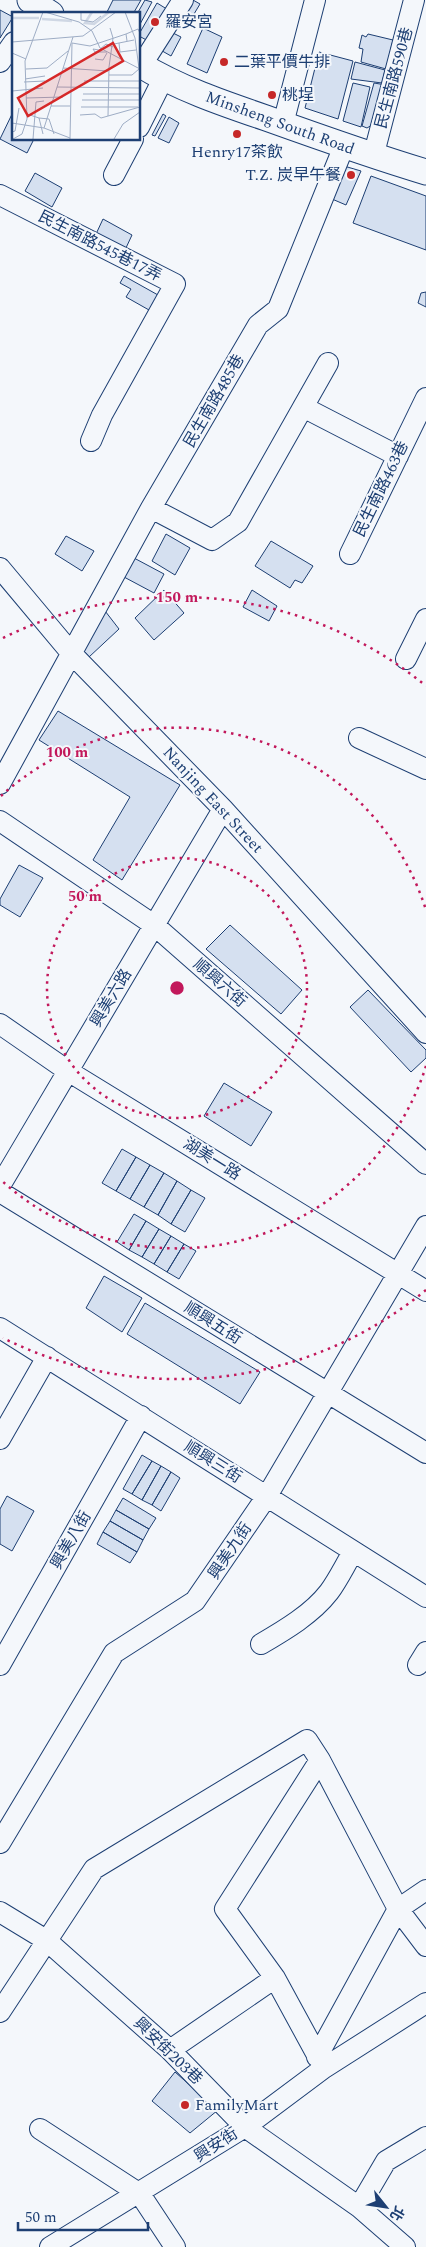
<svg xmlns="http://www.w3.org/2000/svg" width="426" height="2247" font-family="Spectral,'Noto Sans TC',serif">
<rect width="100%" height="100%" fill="#f4f7fb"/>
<path fill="#d5e0f0" stroke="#1d3f73" d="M113,0H141L133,14H106Z
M145,0L152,2L139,26V14H137Z
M193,0L200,4L191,19L184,14Z
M157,3L170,11L152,43L139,36V34Z
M0,10L13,17L0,38Z
M203,28L222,37L207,73L187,64Z
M167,30L181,37L171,56L157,48Z
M368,34L393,40L386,69L361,62L363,49L359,48L362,35L366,37Z
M319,52L353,61L338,119L305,108Z
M355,62L385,70L382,83L351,79Z
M353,83L370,87L361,127L343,121Z
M374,83L386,85L377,122L367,128L362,126Z
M14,110V139H34L27,153L0,139Z
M163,114L166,116L155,136L152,135Z
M169,117L179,123L169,143L158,138Z
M344,166L361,171L346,205L332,199Z
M35,173L62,188L52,207L25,191Z
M371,176L426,196V250L353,223Z
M103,219L132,235L125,250L96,234Z
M124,276L158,295L149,310L126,297L131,289L120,283Z
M426,292V307L418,303L421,293Z
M166,534L190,548L175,575L152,561Z
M66,536L94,551L82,571L55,554Z
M271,541L313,566L302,583L295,580L290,588L255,566Z
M134,558L164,574L154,593L124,577Z
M164,590L184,613L154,640L135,618Z
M252,590L277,606L269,621L243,607Z
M102,607L119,629L89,657L81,648Z
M58,711L180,785L122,880L93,860L130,797L39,740Z
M19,865L43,878L20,917L0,905V899Z
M230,925L302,990L281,1014L206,949Z
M368,990L426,1050V1058L411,1072L350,1007Z
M224,1083L272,1112L251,1146L204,1116Z
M122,1149L136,1157L116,1191L102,1183Z
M136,1157L150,1165L130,1199L116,1191Z
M150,1165L164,1173L144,1207L130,1199Z
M164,1173L177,1181L158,1215L144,1207Z
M177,1181L191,1190L171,1224L158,1215Z
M191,1190L205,1198L185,1232L171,1224Z
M134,1214L146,1221L129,1250L117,1242Z
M146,1221L159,1229L142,1257L129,1250Z
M159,1229L171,1236L154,1264L142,1257Z
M171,1236L184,1244L167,1272L154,1264Z
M184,1244L196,1251L179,1279L167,1272Z
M104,1276L142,1298L122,1332L86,1308Z
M145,1303L260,1372L240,1404L127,1334Z
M142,1455L152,1461L132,1494L123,1489Z
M152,1461L161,1466L142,1500L132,1494Z
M161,1466L171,1472L152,1505L142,1500Z
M171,1472L180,1478L161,1511L152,1505Z
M7,1496L34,1511L12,1551L0,1544V1509Z
M123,1498L156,1518L149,1529L116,1510Z
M116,1510L149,1529L143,1540L110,1521Z
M110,1521L143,1540L137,1552L103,1532Z
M103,1532L137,1552L130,1563L97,1544Z
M175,2072L218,2110L190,2133L152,2101Z"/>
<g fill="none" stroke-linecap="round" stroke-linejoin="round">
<defs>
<path id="minor" d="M0,62L14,42
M141,66L183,0
M283,124L315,0
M139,127L163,79
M373,157L414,0
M114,175L133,139
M0,195L175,284L102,415L91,441
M303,407L398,456
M151,508L212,540L238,522L328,363
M350,554L426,398
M0,568L72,654L223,809L426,1033
M406,659L426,619
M359,738L426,769
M0,784L151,508L258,325L278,309L344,146
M0,821L154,925L426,1164
M0,1024L68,1071L426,1291
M0,1186L223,809
M0,1192L426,1453
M0,1328L426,1597
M0,1439L47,1357
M261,1644C285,1630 312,1614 329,1592C338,1580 345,1565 353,1552
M0,1665L141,1416
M418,1665L426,1652
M320,1760L225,1909L275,1978L324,2068
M0,1843L114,1653L195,1601L267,1496L426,1226
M0,1912L46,1940L170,2050L245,2127L359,2207L405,2247
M0,2012L94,1869L307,1740L320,1760L398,1909L426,1946
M170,2050L275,1978
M317,2057L398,1909L426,1890
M40,2129L140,2194L175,2247
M359,2207L386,2161L426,2137
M50,2247L245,2127L324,2068L426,2003"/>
<path id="major" d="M30,0L51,14
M139,64C178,88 222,103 266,118C319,137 372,156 426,172"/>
</defs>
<use href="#minor" stroke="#1d3f73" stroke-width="22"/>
<use href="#major" stroke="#1d3f73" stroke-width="27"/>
<use href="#minor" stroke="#f4f7fb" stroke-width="20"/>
<use href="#major" stroke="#f4f7fb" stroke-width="25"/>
</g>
<g fill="none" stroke="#c2185b" stroke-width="2.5" stroke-dasharray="2.5 5">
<circle cx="177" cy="988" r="130"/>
<path d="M426 1066A261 261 0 0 1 1 1180M1 796A261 261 0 0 1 426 910"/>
<path d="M426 1290A391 391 0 0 1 3 1338M3 638A391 391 0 0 1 426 686"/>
</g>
<g fill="#c62828" stroke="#f4f7fb" stroke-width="2">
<circle cx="155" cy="22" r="5"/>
<circle cx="224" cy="62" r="5"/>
<circle cx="272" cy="95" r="5"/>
<circle cx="237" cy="134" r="5"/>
<circle cx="351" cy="175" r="5"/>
<circle cx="185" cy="2105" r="5"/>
</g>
<g text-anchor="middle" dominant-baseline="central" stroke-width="4" stroke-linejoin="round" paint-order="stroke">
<g font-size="16" fill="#1d3f73" stroke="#f4f7fb" text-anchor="start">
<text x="165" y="22">羅安宮</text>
<text x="234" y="62">二葉平價牛排</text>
<text x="282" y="95">桃埕</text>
<text x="237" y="152" text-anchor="middle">Henry17茶飲</text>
<text x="341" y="175" text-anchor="end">T.Z. 炭早午餐</text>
<text x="195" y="2105">FamilyMart</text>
</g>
<g font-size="16" fill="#1d3f73" stroke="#f4f7fb">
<text transform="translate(394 78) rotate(-75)">民生南路590巷</text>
<text transform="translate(280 123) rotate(20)">Minsheng South Road</text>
<text transform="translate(100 246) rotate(27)">民生南路545巷17弄</text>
<text transform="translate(214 401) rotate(-60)">民生南路485巷</text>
<text transform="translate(381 489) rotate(-64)">民生南路463巷</text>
<text transform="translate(213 800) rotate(47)">Nanjing East Street</text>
<text transform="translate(220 983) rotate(41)">順興六街</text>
<text transform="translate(111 998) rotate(-59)">興美六路</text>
<text transform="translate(212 1159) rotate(32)">湖美一路</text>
<text transform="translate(213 1323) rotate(32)">順興五街</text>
<text transform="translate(213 1462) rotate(32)">順興三街</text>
<text transform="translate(71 1540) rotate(-60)">興美八街</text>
<text transform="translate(230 1551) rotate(-56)">興美九街</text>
<text transform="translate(168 2051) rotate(44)">興安街203巷</text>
<text transform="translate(216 2145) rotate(-33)">興安街</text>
</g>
</g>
<g transform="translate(12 12)">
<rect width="128" height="128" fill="#f4f7fb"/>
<path fill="none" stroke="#cfd7e4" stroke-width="2.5" d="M80,0L73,11L82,12L97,0M0,6H27M30,7L60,9"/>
<path fill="none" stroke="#9eadc5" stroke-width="1" d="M33,0L67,10L80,19L88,36L128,57M69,0V8L81,10L89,4M113,0L123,26L128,64M114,22L126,17L128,21M0,30L71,24L104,0M107,31L108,40L124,38M102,32L122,28M95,40H83L81,37L87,38L94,32L101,35M0,41L14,47M83,47L91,48L95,41M51,56L96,59M14,57L35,56L56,39M97,63H120L127,57M13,67L33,64M72,69H128M12,70L33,69M45,75L128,76M0,79L31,76M71,82H128M14,86L51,85M70,88H128M39,94H58M69,95H126M15,102L27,106L31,122M68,103L83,102L89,106L128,95M96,104L97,55L101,26L98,16M27,106L37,107L42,122M0,111L32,116L61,25M32,116L58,126M0,120L3,119L7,96M1,127L10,122L15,107L13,49L31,0M21,127L24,90L32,89M58,127L60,31L78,34L114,22L115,29M102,127L111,112L128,100"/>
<path fill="#d62828" fill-opacity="0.15" stroke="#d62828" stroke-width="2.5" d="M101,31L111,49L16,104L6,86Z"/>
<rect width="128" height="128" fill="none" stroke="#1d3f73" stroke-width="2.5"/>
</g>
<circle cx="177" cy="988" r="8" fill="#c2185b" stroke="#f4f7fb" stroke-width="2.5"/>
<g font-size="15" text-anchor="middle" font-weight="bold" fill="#c2185b" stroke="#f4f7fb" stroke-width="4" stroke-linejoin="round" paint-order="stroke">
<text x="177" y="602">150 m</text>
<text x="67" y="757">100 m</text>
<text x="85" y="901">50 m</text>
</g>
<g transform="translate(386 2207) rotate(120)" stroke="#f4f7fb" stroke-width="4" paint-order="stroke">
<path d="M0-4L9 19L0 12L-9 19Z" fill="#1d3f73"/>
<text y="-8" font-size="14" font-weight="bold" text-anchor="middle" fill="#1d3f73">北</text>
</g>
<path d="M18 2222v8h130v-8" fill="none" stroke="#1d3f73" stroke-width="2.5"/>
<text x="25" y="2222" font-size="15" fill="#1d3f73" stroke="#f4f7fb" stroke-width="4" paint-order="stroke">50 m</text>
</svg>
